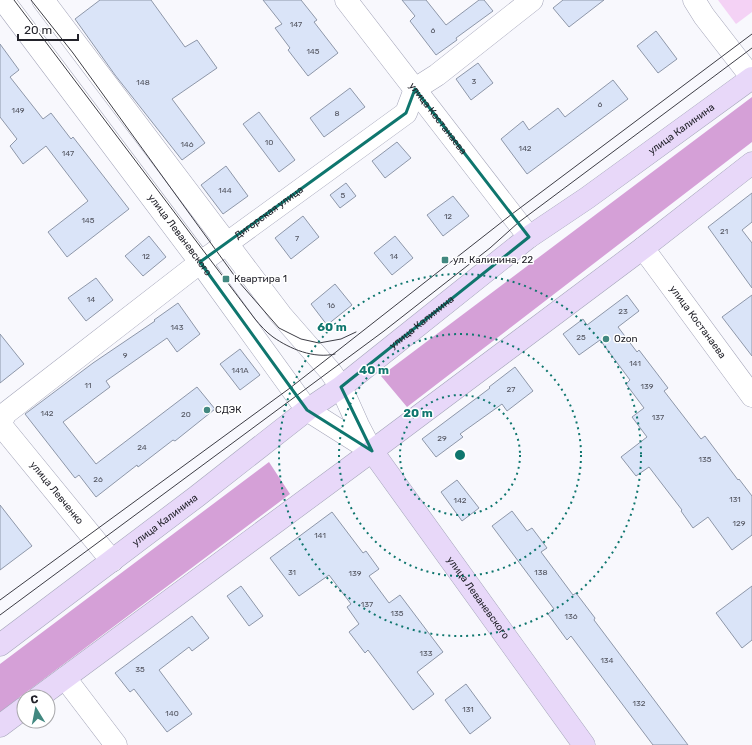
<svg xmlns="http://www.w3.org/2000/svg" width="752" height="745" font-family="Rubik,sans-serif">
<rect width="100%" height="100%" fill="#f8f8fd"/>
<path fill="#f4d2f5" d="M718,0H752V12L736,24Z"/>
<path fill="#d5a0d7" d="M752,97V142L407,407L381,376Z
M269,462L290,494L0,712V664Z"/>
<path fill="#dae4f8" stroke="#8e97a9" d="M100,0H151L185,47L197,40L217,68L172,99L205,143L182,160L115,75L75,19Z
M263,0H301L317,20L314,22L338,53L308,76L288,50L290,48L275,28L282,24Z
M402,0H426L446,25L479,0H484L493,11L456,38L457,40L436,55L410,21L415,16Z
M563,0H604L569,27L553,8Z
M656,31L677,59L658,73L637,46Z
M0,44L19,70L10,77L43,119L51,113L71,139L73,137L129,209L67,257L48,232L88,201L46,146L23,164L10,146L17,139L0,117Z
M478,63L493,83L471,100L456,79Z
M613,80L628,99L527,174L501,139L523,121L529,130L558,108L565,117Z
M350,88L365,107L324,137L310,118Z
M259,112L295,160L279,172L243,124Z
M397,142L411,158L385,178L372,161Z
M226,166L248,196L223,214L201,185Z
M346,183L356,196L340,208L330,195Z
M752,193V222L742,230L752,243V288L708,227Z
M453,196L469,216L443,236L427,215Z
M303,216L319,237L291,259L275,238Z
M149,236L166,257L143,276L125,256Z
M395,236L413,258L392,275L374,253Z
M96,278L113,300L86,321L68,298Z
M335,284L352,305L327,325L311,304Z
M627,295L639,311L618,327L637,352L639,350L668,388L664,391L701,439L705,436L738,480L739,479L752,496V535L732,550L708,517L693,528L681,511L682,510L649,467L636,476L621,457L647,437L632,417L644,408L626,384L630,380L600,340L579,355L563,334L583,319L587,325Z
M752,295V356L722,317Z
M178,303L200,334L177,352L167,338L106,381L110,387L63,422L96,464L197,387L215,409L175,441L173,440L138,467L137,465L96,497L79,475L75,478L25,414L93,363L155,321L154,320Z
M0,334L24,364L0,383Z
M240,349L260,375L240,390L220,364Z
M515,367L533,391L507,411L502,404L460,434L463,437L436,457L422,439L490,388L489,387Z
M457,480L479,508L462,521L441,492Z
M0,505L32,546L0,570Z
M512,511L527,531L532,528L547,548L541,552L573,595L576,593L595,618L594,620L688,745H653L571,636L567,640L548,614L554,609L492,526Z
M332,512L363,553L366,551L379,569L369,576L389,603L400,595L443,652L417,672L434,694L413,710L368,650L365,653L349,632L359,624L347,607L351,604L329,575L299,596L270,558Z
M241,586L263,616L249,626L227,596Z
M752,586V640L742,648L716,613Z
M192,616L209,638L192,651L189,647L159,670L192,714L167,732L134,689L130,692L115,673Z
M466,684L491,718L470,734L445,700Z"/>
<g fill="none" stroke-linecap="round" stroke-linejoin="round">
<defs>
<g id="street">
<path id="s1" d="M3,0L200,262L307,410L372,451"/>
<path d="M43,0L281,315L330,371L341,387L358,425L371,450"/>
<path id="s2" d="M346,0L529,237"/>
<path d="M694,0L704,16L752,78"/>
<path id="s3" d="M643,248L752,396"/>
<path id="s4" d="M0,424L6,413L193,268L406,113L415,89L437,75L532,0"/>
<path id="s5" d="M0,424L112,561"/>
<path d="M65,678L116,745"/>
</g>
<g id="secondary">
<path id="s6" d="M372,451L584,745"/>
<path id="s7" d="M0,645L196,497L307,410L341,387L529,237L587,198L752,78"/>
<path d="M39,697L372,451L643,248L752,163"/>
<path d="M0,726L24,708"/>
</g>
</defs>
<use href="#street" stroke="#a4a5b9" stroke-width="23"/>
<use href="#secondary" stroke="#a4a5b9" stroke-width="23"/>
<use href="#street" stroke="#fff" stroke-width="22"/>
<use href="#secondary" stroke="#e8d8f9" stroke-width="22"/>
<path stroke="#3d3d45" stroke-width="1" d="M14,0L255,319C260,325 266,332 273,337C290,349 314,359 335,354
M31,0L73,53L239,282L279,328L301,339L319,343L341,339L356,332
M0,600L290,388L512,214L752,34
M0,615L384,331L490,248L519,222L752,48"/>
</g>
<path fill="none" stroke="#0f766e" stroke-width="3" stroke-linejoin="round" d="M415,89L529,237L341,387L372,451L307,410L200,262L406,113Z"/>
<g fill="none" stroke="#0f766e" stroke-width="2" stroke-dasharray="2 4">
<circle cx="460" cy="455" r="60"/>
<circle cx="460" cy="455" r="121"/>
<circle cx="460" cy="455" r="181"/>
</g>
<g fill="#428880" stroke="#fff" stroke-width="1.5">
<rect x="441" y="256" width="8" height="8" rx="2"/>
<rect x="222" y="275" width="8" height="8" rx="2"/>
<circle cx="606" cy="339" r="4"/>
<circle cx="207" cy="410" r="4"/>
</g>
<g text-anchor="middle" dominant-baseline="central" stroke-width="3" stroke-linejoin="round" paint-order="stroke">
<g font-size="8" fill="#51535e">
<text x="296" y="24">147</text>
<text x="433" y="30">6</text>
<text x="313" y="51">145</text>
<text x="474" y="81">3</text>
<text x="143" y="82">148</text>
<text x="600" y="104">6</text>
<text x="18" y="110">149</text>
<text x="337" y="113">8</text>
<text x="269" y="142">10</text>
<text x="187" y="144">146</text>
<text x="525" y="148">142</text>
<text x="68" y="153">147</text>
<text x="225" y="190">144</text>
<text x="343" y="195">5</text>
<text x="448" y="216">12</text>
<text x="88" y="220">145</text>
<text x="724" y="231">21</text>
<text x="297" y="238">7</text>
<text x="146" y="256">12</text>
<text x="394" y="256">14</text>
<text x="91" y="299">14</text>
<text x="331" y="305">16</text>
<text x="623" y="311">23</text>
<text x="177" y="327">143</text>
<text x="581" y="337">25</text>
<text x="125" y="355">9</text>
<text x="635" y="363">141</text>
<text x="240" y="370">141А</text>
<text x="88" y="385">11</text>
<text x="647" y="386">139</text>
<text x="511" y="389">27</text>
<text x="47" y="413">142</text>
<text x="186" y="414">20</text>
<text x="658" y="417">137</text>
<text x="442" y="438">29</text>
<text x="142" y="447">24</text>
<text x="705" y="459">135</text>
<text x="98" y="479">26</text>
<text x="735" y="499">131</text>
<text x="460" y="500">142</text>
<text x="739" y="523">129</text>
<text x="320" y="535">141</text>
<text x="292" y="572">31</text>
<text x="541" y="572">138</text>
<text x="355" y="573">139</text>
<text x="367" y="604">137</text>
<text x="397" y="613">135</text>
<text x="571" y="616">136</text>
<text x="426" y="653">133</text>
<text x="607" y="660">134</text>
<text x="140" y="669">35</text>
<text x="639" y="703">132</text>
<text x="468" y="709">131</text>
<text x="172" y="713">140</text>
</g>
<g font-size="10" fill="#23232b" stroke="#fff">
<text stroke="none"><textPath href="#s2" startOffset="150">улица Костанаева</textPath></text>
<text stroke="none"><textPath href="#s7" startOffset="855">улица Калинина</textPath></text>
<text stroke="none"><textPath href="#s4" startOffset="343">Дигорская улица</textPath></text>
<text stroke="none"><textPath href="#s1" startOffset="294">улица Леваневского</textPath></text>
<text stroke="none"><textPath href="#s7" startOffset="531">улица Калинина</textPath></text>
<text stroke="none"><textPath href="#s3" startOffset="92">улица Костанаева</textPath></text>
<text stroke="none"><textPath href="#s5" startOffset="89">улица Левченко</textPath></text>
<text stroke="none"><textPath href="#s7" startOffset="207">улица Калинина</textPath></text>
<text stroke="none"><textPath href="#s6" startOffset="181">улица Леваневского</textPath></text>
</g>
<g font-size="10" fill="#23232b" stroke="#fff" text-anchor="start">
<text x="453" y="260">ул. Калинина, 22</text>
<text x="234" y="279">Квартира 1</text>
<text x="614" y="339">Ozon</text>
<text x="215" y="410">СДЭК</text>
</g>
</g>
<circle cx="460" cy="455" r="6" fill="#0f766e" stroke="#fff" stroke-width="2"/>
<g font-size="12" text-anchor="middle" font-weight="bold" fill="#0f766e" stroke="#fff" stroke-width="3" stroke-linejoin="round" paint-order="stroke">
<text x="332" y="331">60 m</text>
<text x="374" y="374">40 m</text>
<text x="418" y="417">20 m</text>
</g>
<g transform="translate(36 709) rotate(350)"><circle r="19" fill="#ffffff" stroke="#a7a7aa"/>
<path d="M0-3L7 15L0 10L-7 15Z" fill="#428880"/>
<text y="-6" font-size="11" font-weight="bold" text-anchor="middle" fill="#23232b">С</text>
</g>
<path d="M18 34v6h60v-6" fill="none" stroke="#23232b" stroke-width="2"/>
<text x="24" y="34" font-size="12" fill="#23232b" stroke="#ffffff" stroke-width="3" paint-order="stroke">20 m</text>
</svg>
